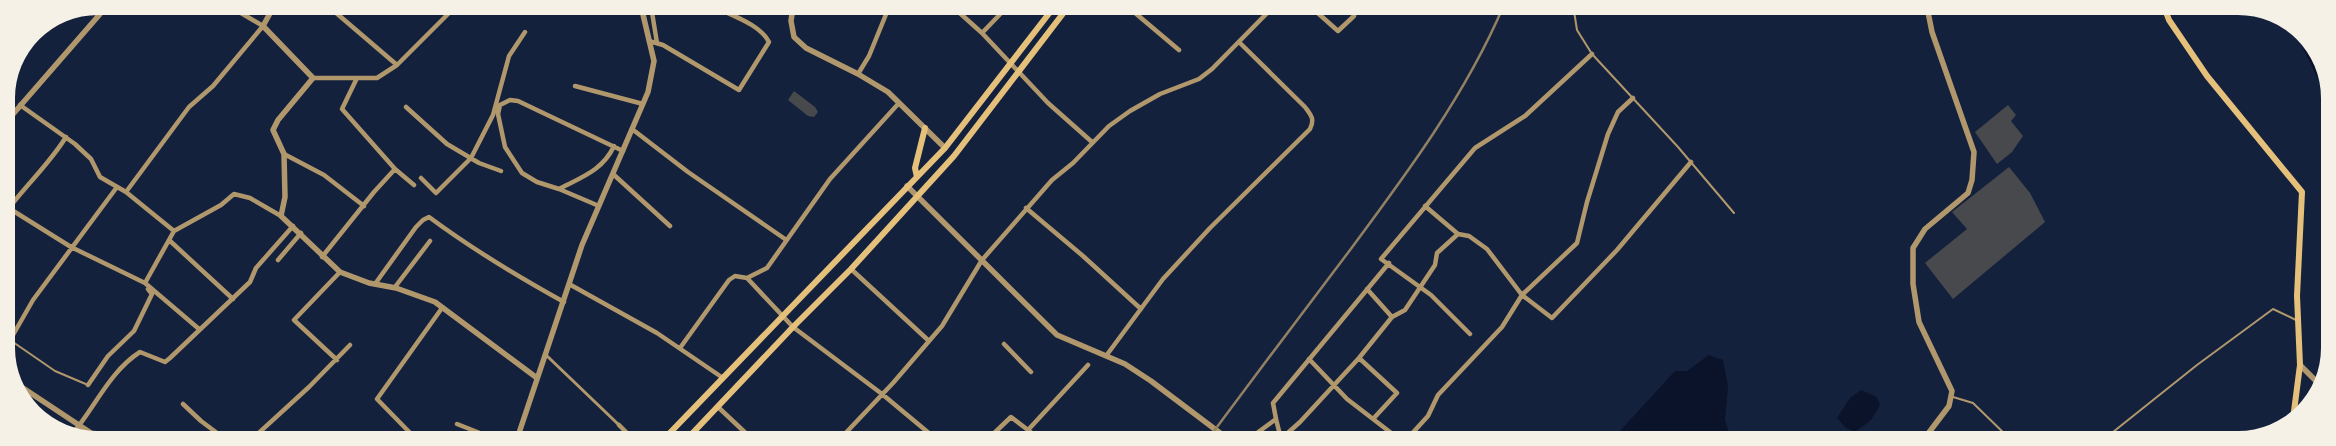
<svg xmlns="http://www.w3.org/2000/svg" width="2336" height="446" font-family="Commissioner,sans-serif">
<rect width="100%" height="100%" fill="#14213d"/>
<path fill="#0b132b" d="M2293,28L2303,33L2328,80V99Z
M1709,355L1723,360L1728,386L1725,420L1731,439H1623L1619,432L1675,371H1687Z
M1861,390L1877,397L1880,405L1871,420L1855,432L1846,428L1837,418L1850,398Z"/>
<path fill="#48494c" d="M794,91L815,107L818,112L814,117L808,116L788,100Z
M2008,105L2016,115L2011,121L2023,136L2012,152L1997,164L1975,132Z
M2009,167L2030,193L2045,222L1953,299L1925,263L1967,229L1952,212Z"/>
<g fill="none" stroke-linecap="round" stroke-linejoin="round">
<path stroke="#b1986c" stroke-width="2" d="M1575,7L1574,11L1577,30L1592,54L1678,147L1734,213
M10,340L55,371L88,385
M1953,397L1973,403L2010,439
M2103,440L2197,365L2273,309L2296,320"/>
<path stroke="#b1986c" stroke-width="3" d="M546,355L619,425"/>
<path stroke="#b1986c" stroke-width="4.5" d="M328,6L397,65
M651,6L657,43
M953,7L982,33L1048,103L1092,142
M1128,7L1179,50
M1243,7H1244
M1311,7L1338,31L1354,16L1355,9L1353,7
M982,33L1007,7
M649,41L663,45L739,90L769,42C760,24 730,15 713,6
M858,74L869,56L889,7
M313,78H377L397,65L456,6
M356,80L342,109L395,169L414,185
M575,86L643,104
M899,103L830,179L767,268L747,278L793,327L882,394L936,439
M20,105L75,144L91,159L100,177L126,192L174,231
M406,107L447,144L479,163L501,171
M632,129L688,172L785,239
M284,154L324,175L364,206
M613,174L670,226
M421,178L436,193L471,158L493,115L509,56L525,32
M559,189C582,177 603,170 614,146
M126,192L189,107L213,86L263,26L229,6
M599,206L559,189L537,182L522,173L505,147L498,114L500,105L510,100L518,101L623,151
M1425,206L1458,234L1469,236L1487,249L1522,295L1552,318L1617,250L1691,162
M7,207L71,247L145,283L199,329
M9,208C28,183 50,163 66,137
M1026,208L1083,256L1141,309
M174,231L221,205L234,194L250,198L281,216
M169,240L233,299
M322,257L374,192L395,169
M278,260L301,233
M851,269L929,341
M145,283L174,231
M375,284L416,227L423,220L429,217C472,249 517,276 564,302
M569,284L657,333L723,378
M395,287L430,241
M1367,289L1392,317
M1470,334L1431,295L1381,259L1475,148L1525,116L1592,54
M9,342L33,300L117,187
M1004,344L1031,372
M680,348L729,280L735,276L747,278
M1106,356L1163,279L1210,228L1310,129C1315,119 1311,115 1305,107L1240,43
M1359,358L1397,393L1373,419
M1309,359L1347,399L1399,439
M337,360L294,320L340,272
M88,385L108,356L134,331L152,294L148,289
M183,404L201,421L225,439
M718,407L752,439
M1276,419L1281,439
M457,424L495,439
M619,425L633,439
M1028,430L1039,439
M73,433C95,407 110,371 140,352L165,362L170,358L250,282L256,268L293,226
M1257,433L1276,419L1273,403L1389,263
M252,439L309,387L350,345
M416,439L377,399L442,308
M840,439L893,383L942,326L982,260L1052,180L1073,163L1109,126L1130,111L1160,94L1199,79L1212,69L1273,7
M988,439L1011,417L1028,430L1088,365
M1281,439L1300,422L1359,358L1392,317L1405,310L1435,265L1437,253L1458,234
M1407,439L1428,416L1438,395L1502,327L1522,295L1577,243L1587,202L1608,134L1618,112L1633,98"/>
<path stroke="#b1986c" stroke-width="5.5" d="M274,6L263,26L313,78L278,120L273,130L284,154L285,197L281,216L340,272L369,283L396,288L435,302L537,378
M793,7L791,21L794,37L806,48L858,74L888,92L945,148
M7,121L107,6
M907,186L1057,335L1125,364L1151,381L1228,439
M2300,365L2317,382
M17,384L100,439
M517,439L582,245L648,92L654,61L641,6
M1924,439L1949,406L1952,391L1919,322L1913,284V248L1925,229L1968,193L1972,180L1974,152L1932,32L1927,7"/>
<path stroke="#e5c07b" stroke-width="6" d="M2164,7L2169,20L2207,76L2302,192L2297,296L2300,365L2293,419
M917,177L915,168L925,128
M664,439L945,148L1054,7
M687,439L793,327L851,269L954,156L1068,7"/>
<path stroke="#918062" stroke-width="2.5" d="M1208,439C1254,377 1300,316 1347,254C1405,176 1465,96 1503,7"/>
</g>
<path d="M0 0H2336V446H0ZM98 15H2238A83 83 0 0 1 2321 98V348A83 83 0 0 1 2238 431H98A83 83 0 0 1 15 348V98A83 83 0 0 1 98 15Z" fill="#f6f1e7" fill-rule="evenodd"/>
</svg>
